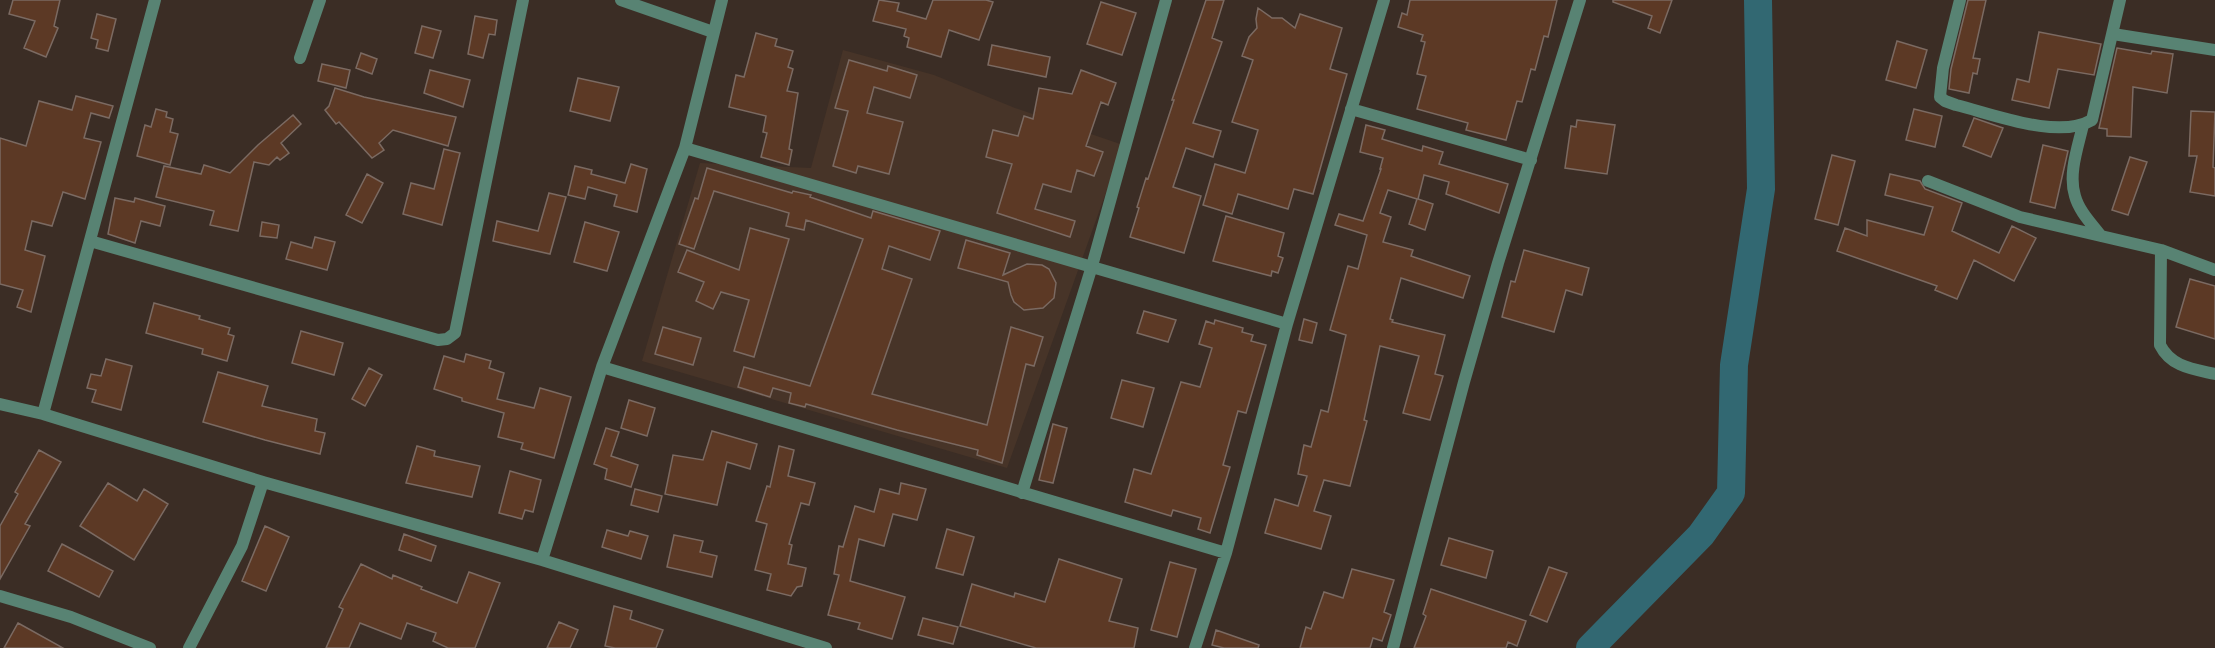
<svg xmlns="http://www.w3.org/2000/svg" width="2215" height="648" font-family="Overpass,sans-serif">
<rect width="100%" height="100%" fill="#3b2d25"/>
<path fill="#473428" d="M843,50L934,75L1015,108L1123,145L1007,468L642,361L700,163L811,168Z"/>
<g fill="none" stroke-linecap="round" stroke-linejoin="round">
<path stroke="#326872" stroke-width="28" d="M1590,648L1701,535L1731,493L1734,365L1761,189L1758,0"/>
</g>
<path fill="#5c3925" stroke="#7b6a62" stroke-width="1.5" d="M13,0H60L54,26L58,28L46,57L24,48L35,21L9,14Z
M879,0L899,3L897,11L926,19L933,0H986L993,2L979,40L949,30L941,57L907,47L909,38L904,36L906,29L873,21Z
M1206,0H1224L1212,38L1222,42L1193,123L1221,131L1213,157L1186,148L1173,187L1201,196L1184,253L1130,237L1139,208L1137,207L1146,178L1148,179L1174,100H1172Z
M1410,0H1557L1548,37L1544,36L1535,70L1531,69L1522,102L1517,101L1506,140L1466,130L1468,123L1417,109L1426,76L1417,74L1425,42L1421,41L1423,35L1398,27L1402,13L1407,15Z
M1613,0H1672L1660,33L1648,28L1652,16L1613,2Z
M1968,0H1986L1973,58L1980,59L1977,74L1973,73L1969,93L1949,89L1951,69Z
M1101,2L1136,13L1122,55L1087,44Z
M1258,8L1272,18H1282L1295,28L1300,14L1342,28L1330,69L1347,74L1313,194L1294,189L1288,209L1238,194L1232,214L1203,205L1215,164L1245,173L1258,130L1232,122L1253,60L1242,56L1249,37L1257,28L1256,19Z
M97,14L116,19L108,51L96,48L98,40L91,38Z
M475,16L497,20L495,35L489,34L483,58L468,54Z
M422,26L441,31L433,58L415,53Z
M2039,32L2101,44L2094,75L2058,69L2049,108L2012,100L2017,79L2029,82Z
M756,33L777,39L775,46L793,51L788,67L793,69L787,91L798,93L789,149L792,150L789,165L761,157L767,133L763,132L766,116L729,107L736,75L744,77Z
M1897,41L1927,50L1916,88L1886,80Z
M992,45L1050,57L1046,77L988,65Z
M2117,48L2151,54L2152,51L2173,54L2167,93L2133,87L2131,137L2107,136V129L2099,128Z
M361,53L377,59L372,74L356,68Z
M849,60L887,71L888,66L917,75L910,98L874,87L867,113L903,122L889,174L858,166L856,173L833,166L848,111L835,108Z
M322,64L350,70L346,88L318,81Z
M430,70L470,80L463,107L424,93Z
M1081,70L1116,83L1108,105L1101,102L1086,146L1103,152L1094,176L1077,170L1071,192L1043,184L1035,209L1075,221L1070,237L997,213L1012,164L986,157L993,130L1018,136L1024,116L1033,119L1039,88L1072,94Z
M578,78L619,87L610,121L570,111Z
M335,88L364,97L456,117L448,146L393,130L379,143L384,150L372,158L339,122L336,124L325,110L329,106Z
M76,96L113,106L109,118L91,113L84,138L101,142L85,199L63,192L52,226L32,221L25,250L45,256L31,312L17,307L23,290L0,284V138L26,146L39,101L72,110Z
M156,109L167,112L166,117L173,119L170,132L178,134L170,165L137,156L145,125L151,127Z
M1914,109L1942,116L1935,147L1906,140Z
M2191,111L2215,112L2213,167L2215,168V196L2190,192L2197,156H2189Z
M293,115L301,124L281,143L289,153L280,160L277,157L269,165L254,162L238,231L210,225L214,211L156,197L164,166L201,174L204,165L230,173L258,145Z
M1974,118L2003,128L1991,157L1963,146Z
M1577,120L1615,125L1607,174L1565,168L1571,126L1576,127Z
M1366,125L1385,130L1382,139L1422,151L1423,146L1443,152L1439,164L1508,184L1499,213L1446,194L1449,182L1424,175L1418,199L1433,204L1425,230L1409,224L1417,199L1388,190L1380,213L1391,217L1383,242L1413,250L1411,256L1470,276L1463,298L1401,278L1390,319L1393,320L1392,322L1445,335L1435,374L1443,376L1430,420L1403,413L1419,356L1380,346L1364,420L1367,421L1350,486L1324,480L1314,511L1331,516L1321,549L1265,533L1275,499L1298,506L1307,476L1298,474L1304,445L1311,447L1321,410L1328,412L1346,335L1330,330L1348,266L1358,269L1367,235L1335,225L1339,214L1363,221L1381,169H1380L1383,158L1360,152Z
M2043,145L2068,151L2055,208L2030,202Z
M444,149L460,153L442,225L403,214L411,183L434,189Z
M1832,155L1855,161L1838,225L1815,219Z
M2130,157L2147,162L2128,215L2112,210Z
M631,164L647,169L637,212L614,206L617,195L588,187L585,199L568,195L575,166L592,170L591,174L625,183Z
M707,168L792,193L793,191L811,195L810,197L871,218L873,211L940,231L930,260L889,246L882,269L912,279L872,394L987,425L1011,327L1043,337L1034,366L1026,364L1002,463L977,455L978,450L897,430L806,404L805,407L789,403L791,393L773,388L770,397L738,387L744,367L810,386L863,239L806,220L804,230L786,226L789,213L714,191L694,249L679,244L695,198L698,199Z
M367,174L383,183L362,223L346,215Z
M1890,174L1920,181L1925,189L1962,203L1952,231L1999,253L2012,226L2036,238L2014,281L1974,260L1957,299L1935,290L1937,286L1837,251L1845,228L1867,236V220L1924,235L1933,207L1885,195Z
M549,193L566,197L550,254L493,241L497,221L538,231Z
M115,198L134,202L135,198L165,206L160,226L141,221L135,243L108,234Z
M1226,216L1284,233L1278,256L1283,258L1278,273L1272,271L1271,276L1213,261Z
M262,222L279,225L277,238L260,236Z
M585,222L619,232L607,271L574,262Z
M750,228L789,239L754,357L734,351L749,300L721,292L713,309L696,301L704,282L678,272L687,250L739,270Z
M315,237L335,242L327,270L286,259L291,242L312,248Z
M966,240L1010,253L1003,275L1027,264L1042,265L1049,269L1056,283L1054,298L1043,308L1024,310L1014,302L1011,295L1008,282L958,268Z
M1524,250L1589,268L1582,295L1566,290L1554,332L1502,317L1511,281L1515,282Z
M2190,279L2215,286V339L2176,327Z
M154,303L200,316L199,319L230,328L228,334L234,336L227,361L202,354L203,349L146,333Z
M1144,311L1176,320L1168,342L1137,333Z
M1304,319L1317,323L1312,343L1299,340Z
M1215,320L1243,328L1242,332L1253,335L1251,341L1266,345L1246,413L1238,411L1223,465L1230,467L1210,533L1198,529L1201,518L1173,510L1171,516L1125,502L1134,469L1151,474L1181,382L1200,387L1212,348L1199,344L1206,321L1214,324Z
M663,327L701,338L693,365L655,354Z
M301,331L343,343L334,375L292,363Z
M466,354L491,361L489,368L504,373L497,399L534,408L540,388L571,397L554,458L521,449L523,443L498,437L504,413L462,401V398L434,389L444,356L464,362Z
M106,359L132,366L121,410L92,402L96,390L87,388L91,374L101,376Z
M369,368L382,375L365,406L352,399Z
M218,372L268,386L262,406L317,419L315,431L325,433L320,454L265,440L203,422Z
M1122,380L1154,388L1143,427L1111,418Z
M629,400L655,408L647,436L621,428Z
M1053,424L1067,428L1053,483L1039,480Z
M606,428L619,432L611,456L638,465L631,487L605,479L607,469L594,464Z
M712,431L757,444L750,469L727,462L717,505L665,494L673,455L703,460Z
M417,446L435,451L434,456L480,466L472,497L406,483Z
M779,446L794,450L788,476L815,483L809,505L801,503L789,544L792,545L788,564L806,568L802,586L797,587L791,596L767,590L771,574L755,570L767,524L756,521L767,486L770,487Z
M39,450L61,462L25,524L30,526L0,579V526L18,494L15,492Z
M510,471L541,480L533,512L525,510L522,519L499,513Z
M108,483L137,501L144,489L168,504L134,560L80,526Z
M901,483L926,489L917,520L893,514L884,546L859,539L850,581L905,597L892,639L858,629L860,623L828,615L839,575L834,574L839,546L843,547L855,506L874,512L880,489L899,494Z
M635,489L662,496L658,512L631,505Z
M265,526L289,537L266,591L242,581Z
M947,529L974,537L963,575L936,568Z
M607,530L628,536L630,531L648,536L641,559L602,547Z
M404,534L436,546L431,561L399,550Z
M674,535L703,541L700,552L717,556L712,577L667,567Z
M1449,538L1493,551L1486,578L1441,565Z
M62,544L113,571L99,597L48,571Z
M1059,559L1122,579L1109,621L1138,628L1134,648H1036L960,626L972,584L1014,597L1015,593L1045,602Z
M1170,562L1196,569L1177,637L1151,630Z
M361,564L392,579L393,575L422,587L421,589L457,603L469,572L500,583L475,648H448L433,641L436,633L407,623L401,639L360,623L349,648H326L343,609L339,607Z
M1549,567L1567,573L1547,622L1530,615Z
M1352,569L1394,580L1384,612L1391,615L1382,641L1373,638L1370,648H1300L1306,627L1311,629L1324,592L1343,598Z
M1431,589L1526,621L1517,646L1508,642L1506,648H1414L1426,616L1423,614Z
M614,606L632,611L630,619L663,630L656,648H615L605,646Z
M923,618L958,627L953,644L918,635Z
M559,622L578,630L570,648H547Z
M18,623L63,648H4Z
M1216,630L1259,645L1258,648H1224L1212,645Z"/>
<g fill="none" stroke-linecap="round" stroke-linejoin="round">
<path stroke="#588373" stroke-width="12" d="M621,0L713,32
M1960,0L1943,68L1940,97L1945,101L1956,105C1993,114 2058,140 2092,120L2120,0
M2113,34L2215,50
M300,58L320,0
M1351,109L1531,160
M2083,125C2078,147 2068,174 2075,196C2079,211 2091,223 2101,236
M685,148L1287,324
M1928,181L2020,217L2161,250L2215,270
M90,241L438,340L447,339L455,333L523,0
M2161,250L2160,345C2171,367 2193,369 2215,374
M602,367L1226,553
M0,404L43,414L263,482L542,560L826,648
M43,414L155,0
M1022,493L1092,266L1166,0
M542,560L602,367L685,148L722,0
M0,596L71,617L150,648
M189,648L242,546L263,482
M1195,648L1226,553L1287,324L1384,0
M1393,648L1464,382L1498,263L1580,0"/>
</g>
</svg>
